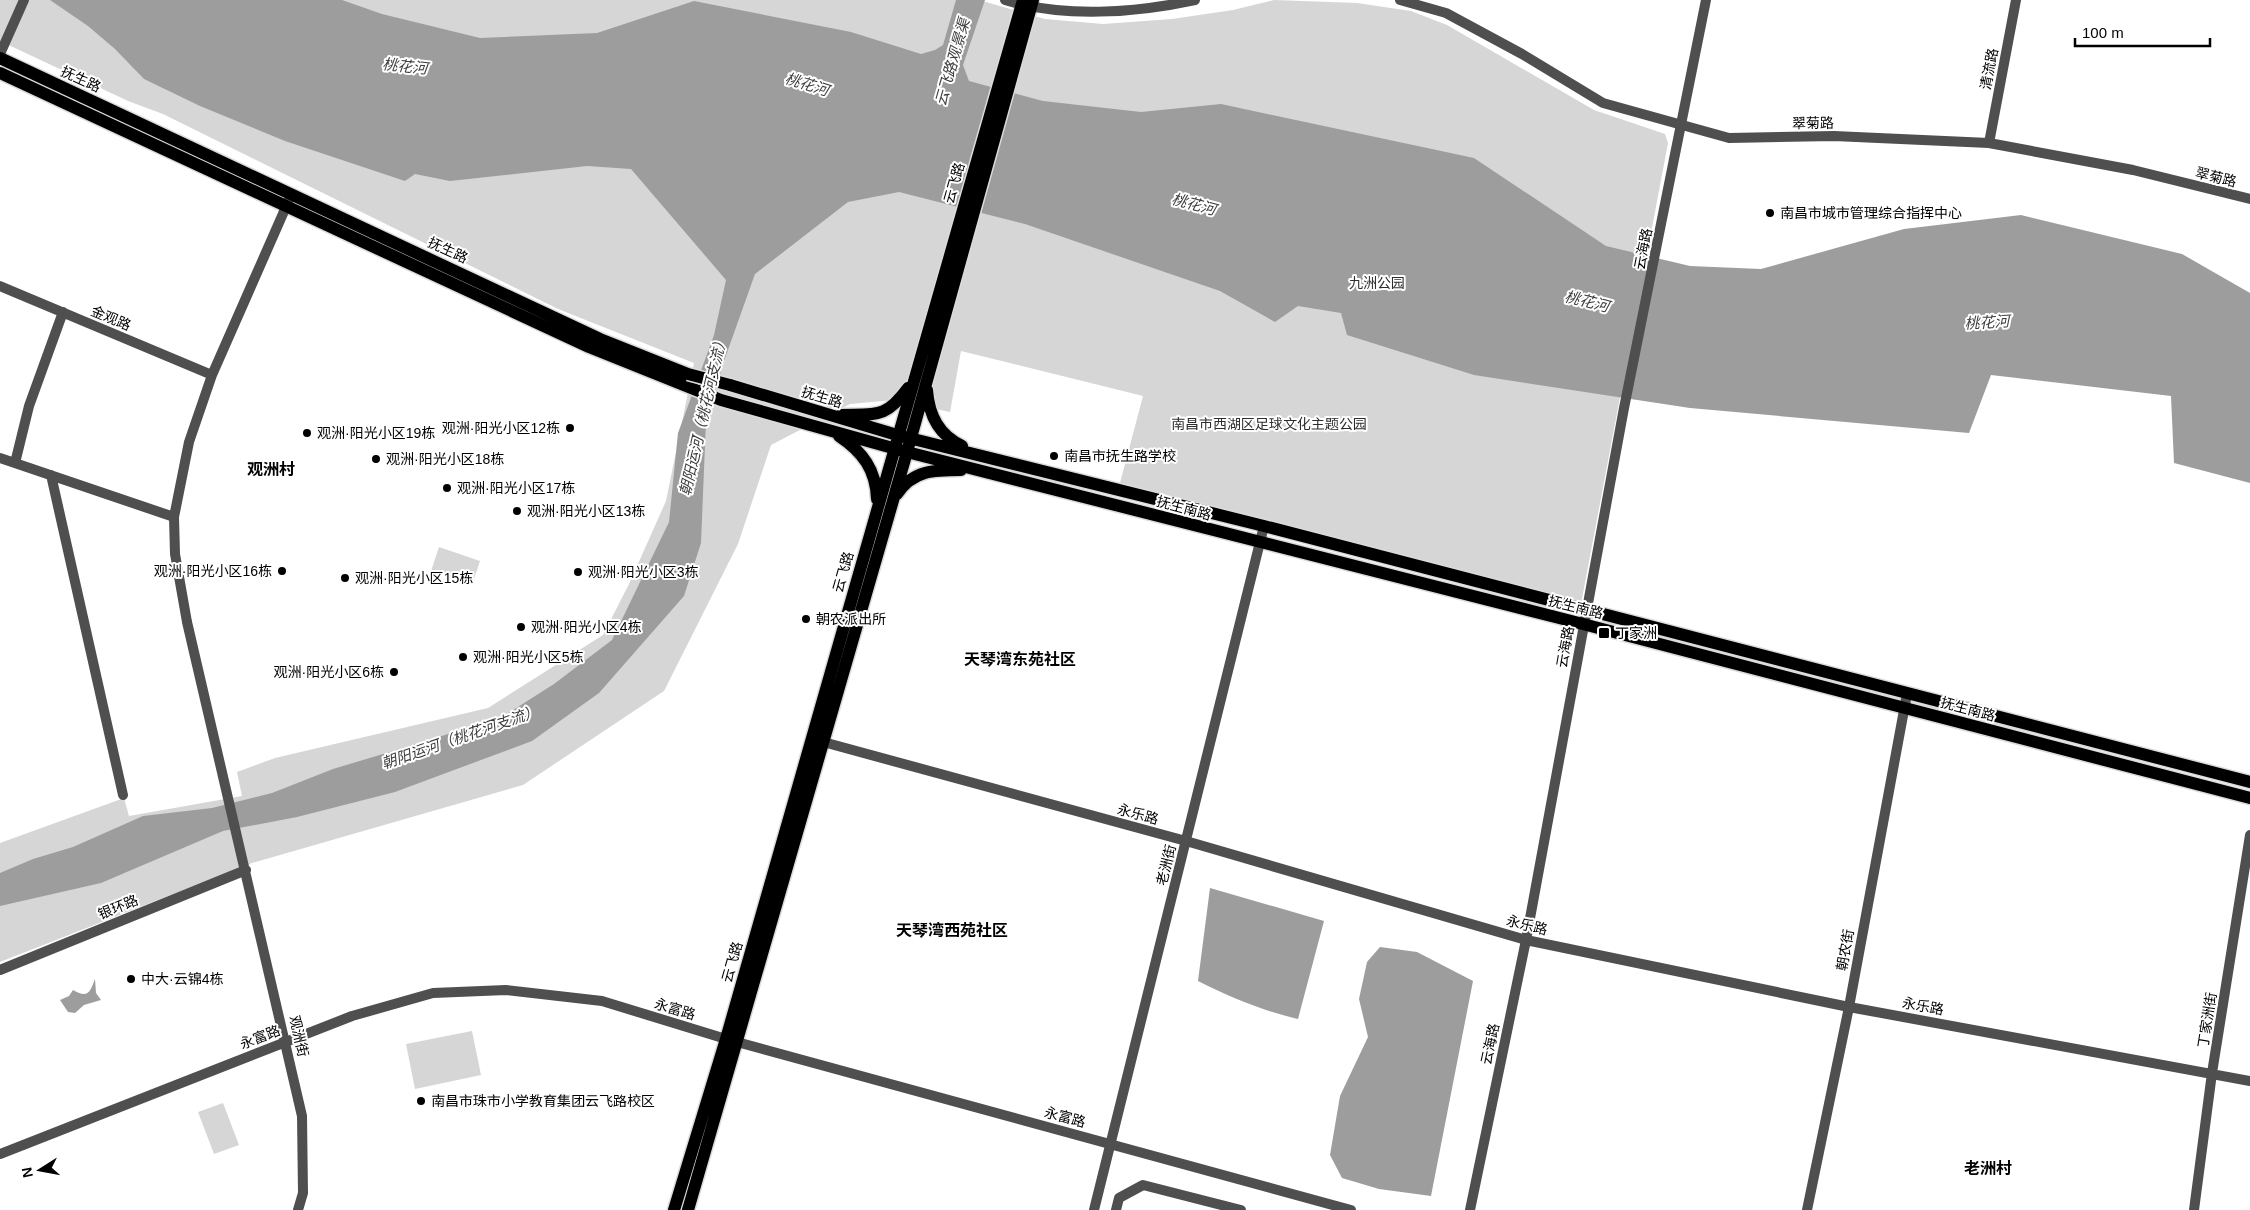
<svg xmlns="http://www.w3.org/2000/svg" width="2250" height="1210" font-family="Arial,'Noto Sans SC',sans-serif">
<rect width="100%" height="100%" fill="#fff"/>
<path fill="#d6d6d6" d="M0,0H979L1045,19L1103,24L1172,19L1233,10L1274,0L1357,3L1411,11L1447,25L1594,110L1665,134L1668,143L1581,604L1120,483L1143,396L961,351L950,412L894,400L850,404L771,445L738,544L664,691L523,785L252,863L0,962V843L124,798L129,816L242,796L237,772L275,758L488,708L603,635L629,584L666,501L694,363L558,309L163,114L128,101L0,41Z
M439,547L480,561L472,585L431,571Z
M472,1031L481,1075L415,1089L406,1044Z
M223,1103L239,1145L214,1154L198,1112Z"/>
<path fill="#9d9d9d" d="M50,0H342L382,14L480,38L597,33L694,1L851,32L921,54L935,50L943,45L956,0H985L963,65L969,81L1043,101L1141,112L1221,104L1474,158L1606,246L1690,266L1761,269L1904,229L2021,215L2182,254L2250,293V483L2174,463L2171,396L1991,375L1969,433L1690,408L1474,375L1347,335L1341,313L1298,306L1275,322L1220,291L1025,224L899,192L848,202L755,274L724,361L706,421L701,543L684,596L599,693L532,741L395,792L297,817L223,831L101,883L0,906V873L33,859L73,847L143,816L212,808L272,793L333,769L433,739L507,714L554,684L612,640L669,522L678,433L714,335L726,280L631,169L587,166L450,181L415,174L405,181L285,141L200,106L144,79L115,49L88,26Z
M1210,888L1324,921L1298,1019C1263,1011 1230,997 1198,981Z
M1380,947L1417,952L1473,981L1431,1196L1379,1189L1342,1178L1330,1155L1340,1096L1368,1037L1359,999L1367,962Z
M95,979L96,993L101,1000L84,1005L75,1013L68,1012L60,1000L69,996L73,990C88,999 90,992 95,979Z"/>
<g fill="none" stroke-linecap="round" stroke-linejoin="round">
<defs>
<path id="major" d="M0,58L600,339L688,374
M0,73L589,347L721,400L907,452L1583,624L2250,798
M730,385L897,435L1264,526L2250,782
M927,390C929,416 939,435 962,446
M841,415C877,414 885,419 908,388
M839,436C863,452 876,470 877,499
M897,494C913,470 934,470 961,470
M674,1210L726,1039L1023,0
M688,1210L907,452L1033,0"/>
</defs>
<use href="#major" stroke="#dbdbdb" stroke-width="15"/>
<path stroke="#4f4f4f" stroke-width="10" d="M1005,0C1064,18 1135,13 1195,0
M1400,0L1446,13L1522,54L1603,103L1729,138L1834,136L1989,143L2133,170L2250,199
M0,54L24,0
M1989,143L2016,0
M289,200L212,375L189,442L174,517L175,554L187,622L302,1116L303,1193L298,1210
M0,286L212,375
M0,458L174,517
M15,463L29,406L63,312
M51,475L123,795
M816,740L1186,841L1526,940L1849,1007L2250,1081
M0,970L246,870
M0,1154L352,1016L433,993L506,990L602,1001L726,1039L1351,1210
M1094,1210L1264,526
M1116,1210L1119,1198L1143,1185L1241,1210
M1470,1210L1526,940L1624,408L1706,0
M1807,1210L1849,1007L1907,694
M2194,1210L2212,1073L2250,835"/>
<use href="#major" stroke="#000" stroke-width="12"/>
<defs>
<path id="major-bridge" d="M688,374L730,385"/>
</defs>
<use href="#major-bridge" stroke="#dbdbdb" stroke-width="15" stroke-linecap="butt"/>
<use href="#major-bridge" stroke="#000" stroke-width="12"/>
</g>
<g fill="#000" stroke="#fff" stroke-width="2">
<circle cx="1770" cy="213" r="5"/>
<circle cx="570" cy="428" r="5"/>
<circle cx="307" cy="433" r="5"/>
<circle cx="1054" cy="456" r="5"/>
<circle cx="376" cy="459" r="5"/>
<circle cx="447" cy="488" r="5"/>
<circle cx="517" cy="511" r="5"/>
<circle cx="282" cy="571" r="5"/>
<circle cx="578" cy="572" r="5"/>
<circle cx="345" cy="578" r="5"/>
<circle cx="806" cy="619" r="5"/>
<circle cx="521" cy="627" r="5"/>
<rect x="1598" y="627" width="12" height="12" rx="2.5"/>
<circle cx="463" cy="657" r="5"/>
<circle cx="394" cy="672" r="5"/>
<circle cx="131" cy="979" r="5"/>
<circle cx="421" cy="1101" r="5"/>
</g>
<g text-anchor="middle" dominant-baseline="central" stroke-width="4" stroke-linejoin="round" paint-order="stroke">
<g font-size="14" fill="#000" stroke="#fff">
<text transform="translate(1989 69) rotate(-79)">清流路</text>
<text transform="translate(81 79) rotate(25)">抚生路</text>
<text transform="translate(1813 123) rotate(-1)">翠菊路</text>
<text transform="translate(2216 177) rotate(14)">翠菊路</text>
<text transform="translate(954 183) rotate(-74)">云飞路</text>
<text transform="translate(1643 249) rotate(-79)">云海路</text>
<text transform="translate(448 250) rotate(25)">抚生路</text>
<text transform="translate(111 318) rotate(23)">金观路</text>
<text transform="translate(822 397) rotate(17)">抚生路</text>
<text transform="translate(1184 508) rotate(15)">抚生南路</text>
<text transform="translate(843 572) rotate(-74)">云飞路</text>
<text transform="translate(1576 607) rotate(14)">抚生南路</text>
<text transform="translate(1565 647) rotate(-80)">云海路</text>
<text transform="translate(1968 709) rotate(15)">抚生南路</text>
<text transform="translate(1138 814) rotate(15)">永乐路</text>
<text transform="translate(1166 865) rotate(-76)">老洲街</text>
<text transform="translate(118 907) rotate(-22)">银环路</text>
<text transform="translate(1527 925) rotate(14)">永乐路</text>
<text transform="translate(1845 950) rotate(-80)">朝农街</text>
<text transform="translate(732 962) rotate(-74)">云飞路</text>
<text transform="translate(1923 1006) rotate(10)">永乐路</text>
<text transform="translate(675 1009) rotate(17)">永富路</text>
<text transform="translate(2207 1020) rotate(-81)">丁家洲街</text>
<text transform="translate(299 1036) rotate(77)">观洲街</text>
<text transform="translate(260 1037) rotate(-21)">永富路</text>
<text transform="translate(1490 1044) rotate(-78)">云海路</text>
<text transform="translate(1065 1117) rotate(15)">永富路</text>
</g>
<g font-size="14" fill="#000" stroke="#fff" text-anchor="start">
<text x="1780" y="213">南昌市城市管理综合指挥中心</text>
<text x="560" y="428" text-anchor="end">观洲·阳光小区12栋</text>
<text x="317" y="433">观洲·阳光小区19栋</text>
<text x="1064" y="456">南昌市抚生路学校</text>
<text x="386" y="459">观洲·阳光小区18栋</text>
<text x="457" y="488">观洲·阳光小区17栋</text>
<text x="527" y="511">观洲·阳光小区13栋</text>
<text x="272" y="571" text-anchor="end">观洲·阳光小区16栋</text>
<text x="588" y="572">观洲·阳光小区3栋</text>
<text x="355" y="578">观洲·阳光小区15栋</text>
<text x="816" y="619">朝农派出所</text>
<text x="531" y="627">观洲·阳光小区4栋</text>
<text x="1615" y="633">丁家洲</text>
<text x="473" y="657">观洲·阳光小区5栋</text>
<text x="384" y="672" text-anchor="end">观洲·阳光小区6栋</text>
<text x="141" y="979">中大·云锦4栋</text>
<text x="431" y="1101">南昌市珠市小学教育集团云飞路校区</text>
</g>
<g font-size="14" fill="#2d2d2d" stroke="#fff">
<text x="1377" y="283">九洲公园</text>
<text x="1269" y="424">南昌市西湖区足球文化主题公园</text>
</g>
<g font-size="15" font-style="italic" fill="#3e3e3e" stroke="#fff">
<text transform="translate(952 62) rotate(-74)">云飞路观景渠</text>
<text transform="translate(405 66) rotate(6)">桃花河</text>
<text transform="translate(807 84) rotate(17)">桃花河</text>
<text transform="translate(1194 204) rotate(15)">桃花河</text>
<text transform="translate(1587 301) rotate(14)">桃花河</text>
<text transform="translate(1987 322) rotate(-3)">桃花河</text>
<text transform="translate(703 415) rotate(-77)">朝阳运河（桃花河支流）</text>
<text transform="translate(460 737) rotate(-19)">朝阳运河（桃花河支流）</text>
</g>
<g font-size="16" font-weight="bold" fill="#000" stroke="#fff">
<text x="271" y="469">观洲村</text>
<text x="1020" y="659">天琴湾东苑社区</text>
<text x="952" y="930">天琴湾西苑社区</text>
<text x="1988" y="1168">老洲村</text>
</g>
</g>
<g transform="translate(40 1170) rotate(259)" stroke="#ffffff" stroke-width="4" paint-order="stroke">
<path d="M0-4L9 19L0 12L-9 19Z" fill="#000000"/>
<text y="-8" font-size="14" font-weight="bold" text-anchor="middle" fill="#000000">N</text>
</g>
<path d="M2075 38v8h135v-8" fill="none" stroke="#000000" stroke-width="2.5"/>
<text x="2082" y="38" font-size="15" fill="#000000" stroke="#ffffff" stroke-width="4" paint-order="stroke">100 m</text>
</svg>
